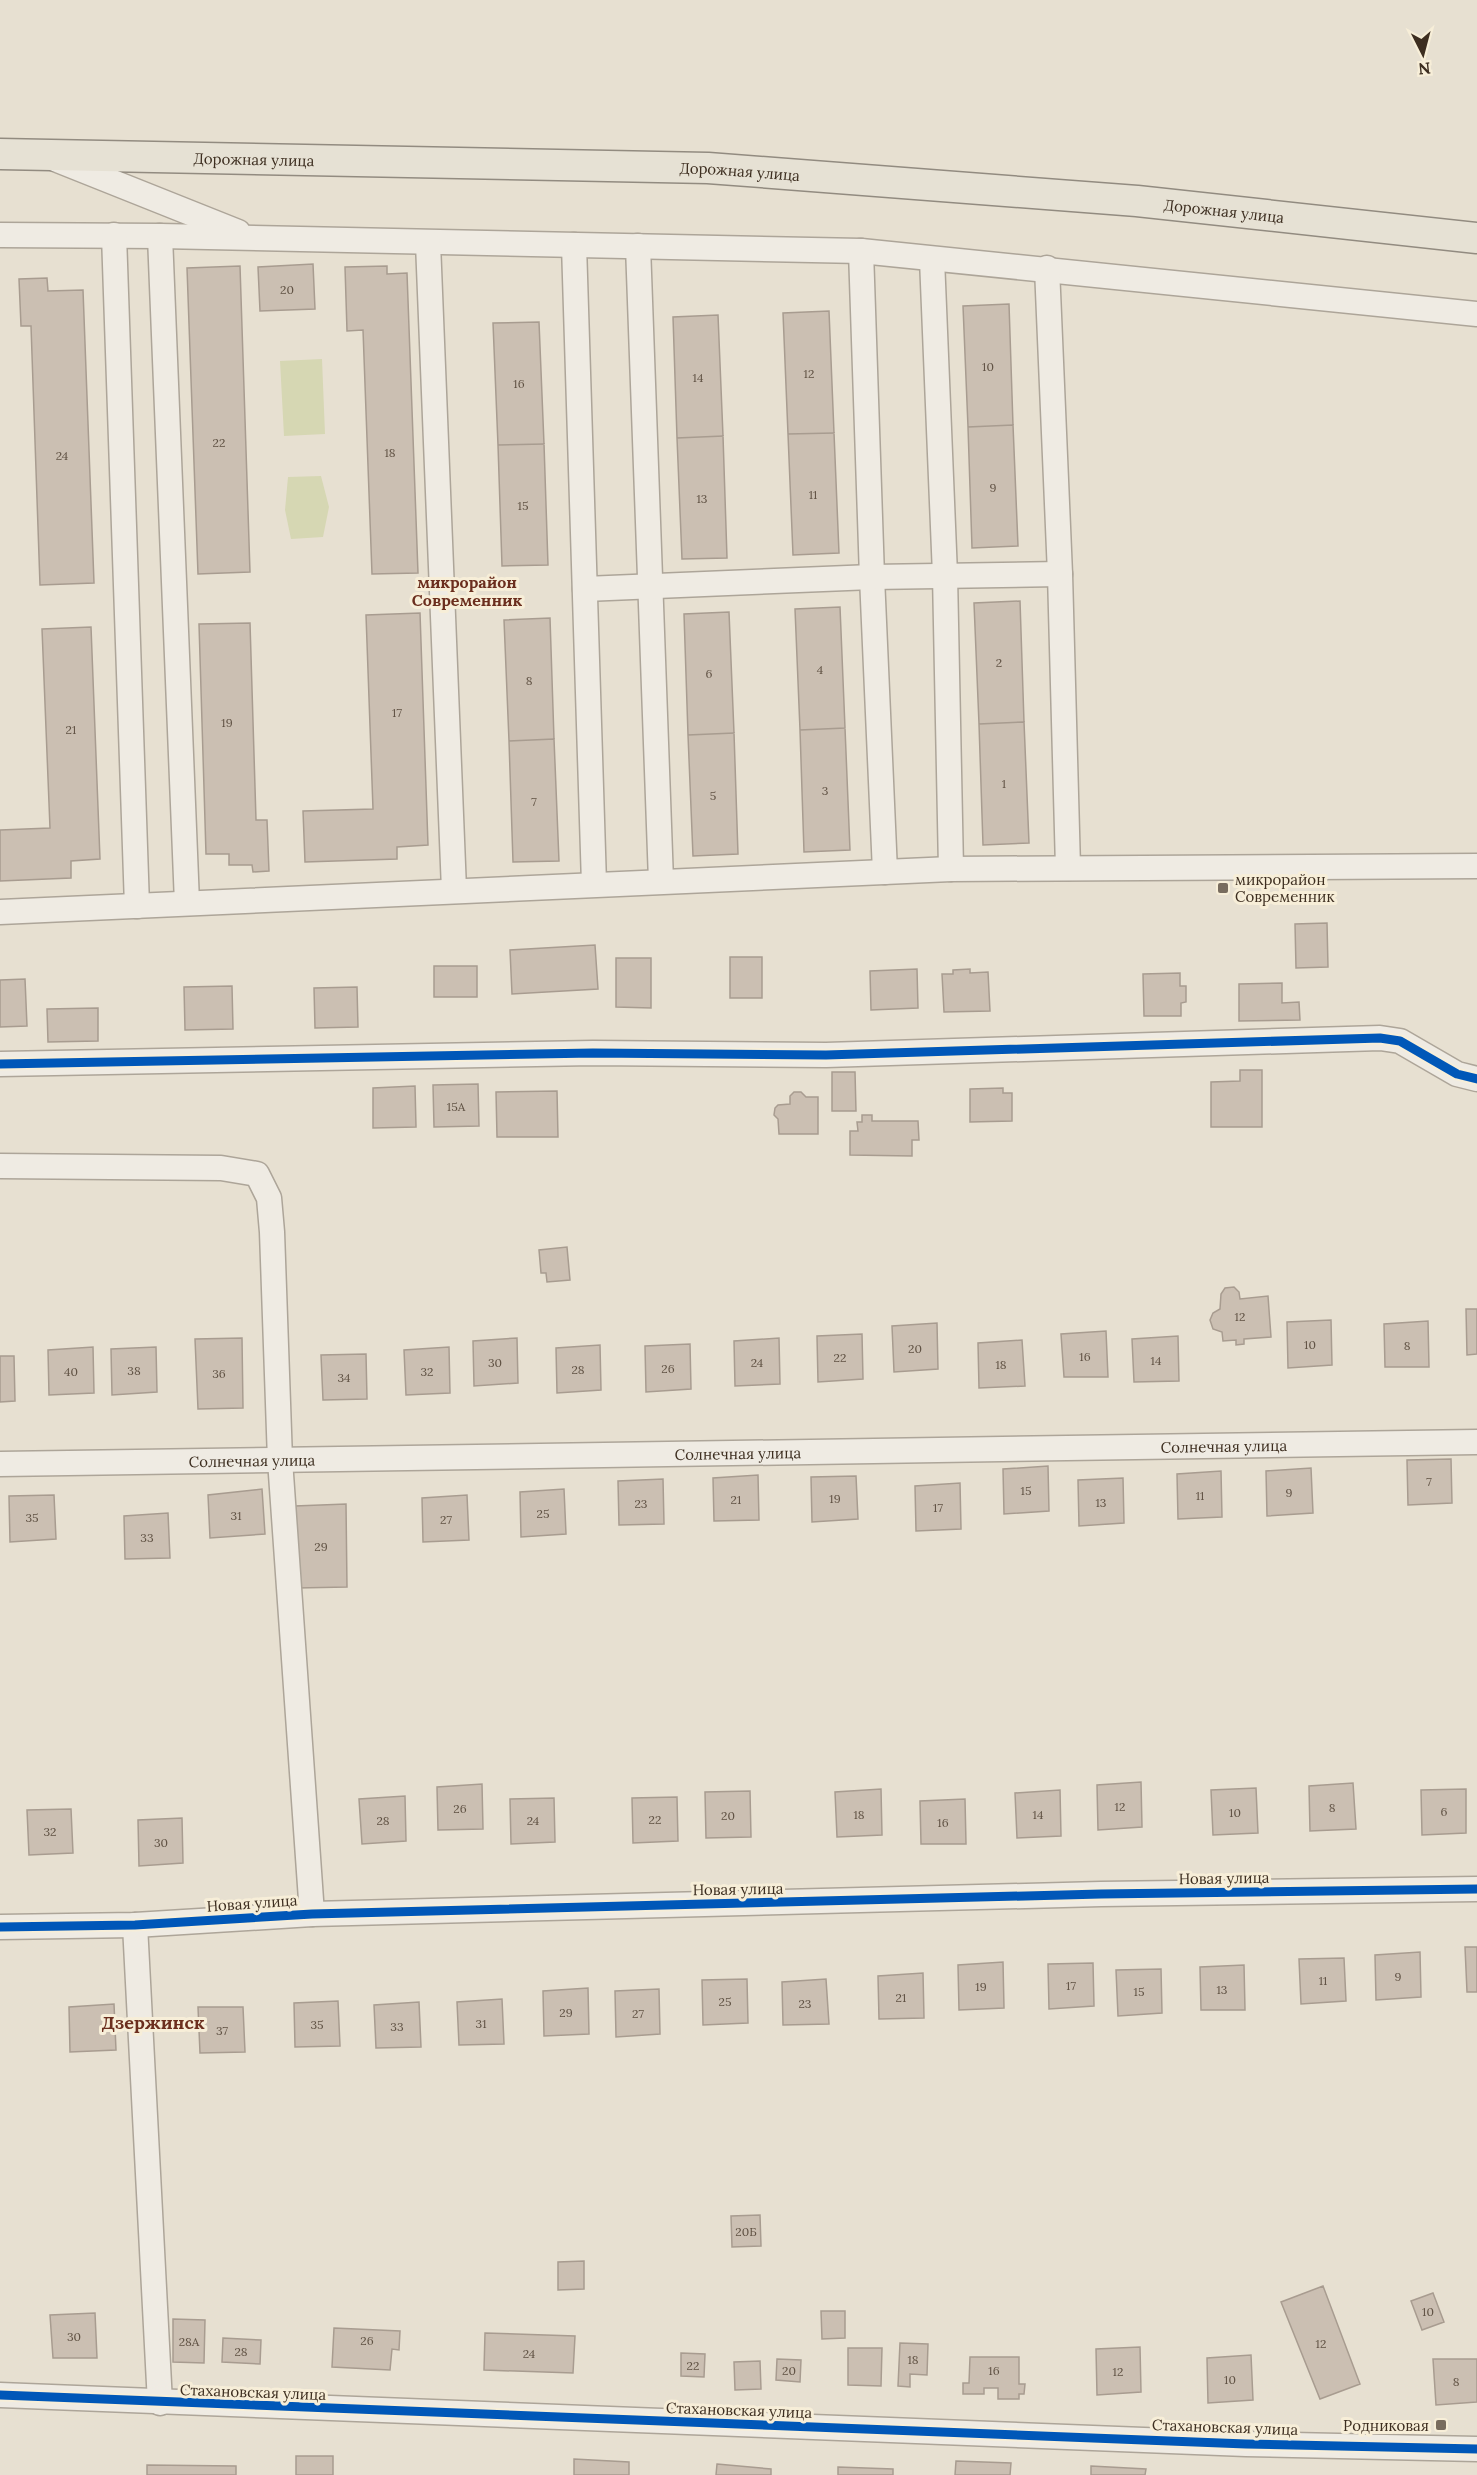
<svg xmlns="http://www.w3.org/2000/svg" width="1477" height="2475" font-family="Lora,serif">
<rect width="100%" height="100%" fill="#e7e0d1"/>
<path fill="#d6d7b3" d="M322,359L325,434L284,436L280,361Z
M321,476L329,507L323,537L291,539L285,510L288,477Z"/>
<path fill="#cbbfb2" stroke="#a89c90" stroke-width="1.5" d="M313,264L315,309L260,311L258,267Z
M240,266L250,572L198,574L187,268Z
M387,266V274L407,273L418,573L372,574L363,330L347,331L345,267Z
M47,278L48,291L83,290L94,583L40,585L31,326H21L19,279Z
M1009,304L1013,425L968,427L963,306Z
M829,311L834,433L788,434L783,313Z
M718,315L723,436L677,438L673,317Z
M539,322L544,444L498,445L493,323Z
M1013,425L1018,546L972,548L968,427Z
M834,433L839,553L793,555L788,434Z
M723,436L727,558L682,559L677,438Z
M544,444L548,565L502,566L498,445Z
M1020,601L1024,722L979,724L974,603Z
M840,607L845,728L800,730L795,609Z
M729,612L734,733L688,735L684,614Z
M420,613L428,845L397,847V859L305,862L303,811L373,809L366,615Z
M550,618L554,739L509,741L504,620Z
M250,623L256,820H267L269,871L253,872L252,865H229V854H206L199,624Z
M91,627L100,859L71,861V878L0,881V830L50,828L42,629Z
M1024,722L1029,843L983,845L979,724Z
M845,728L850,850L804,852L800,730Z
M734,733L738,854L693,856L688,735Z
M554,739L559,861L513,862L509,741Z
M1327,923L1328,967L1296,968L1295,924Z
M595,945L598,989L512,994L510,950Z
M730,957H762V998H730Z
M616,958H651V1008L616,1007Z
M434,966H477V997H434Z
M917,969L918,1008L871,1010L870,971Z
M970,969V973L988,972L990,1011L944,1012L942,974H953V970Z
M1180,973V986H1186V1002L1181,1003V1016H1144L1143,974Z
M25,979L27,1026L0,1027V980Z
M1282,983V1003L1299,1002L1300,1020L1239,1021V984Z
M232,986L233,1029L185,1030L184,987Z
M357,987L358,1027L315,1028L314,988Z
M98,1008V1041L48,1042L47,1009Z
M1240,1070H1262V1127H1211V1082L1240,1081Z
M832,1072H855L856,1111H832Z
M478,1084L479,1126L434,1127L433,1085Z
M415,1086L416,1127L373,1128V1088Z
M1003,1088V1093H1012V1121L970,1122V1089Z
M557,1091L558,1137H497L496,1092Z
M794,1092H801L806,1097H818V1134H779L778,1119L774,1115L775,1108L778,1105L790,1104V1096Z
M862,1115H872V1121H918L919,1140H912V1156L850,1155V1131H858L857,1122H862Z
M567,1247L570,1280L547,1282L546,1273H541L539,1250Z
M1234,1287L1239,1292L1240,1299L1268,1296L1271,1337L1244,1339V1344L1236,1345V1340L1223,1341L1222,1332L1213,1329L1210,1320L1213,1313L1220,1309L1221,1294L1225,1288Z
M1466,1309H1477V1354L1467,1355Z
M1331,1320L1332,1365L1288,1368L1287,1322Z
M1428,1321L1429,1367H1385L1384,1324Z
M937,1323L938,1369L894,1372L892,1326Z
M1106,1331L1108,1377H1064L1061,1334Z
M862,1334L863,1379L818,1382L817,1336Z
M1178,1336L1179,1381L1134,1382L1132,1339Z
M242,1338L243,1408L198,1409L195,1339Z
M517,1338L518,1383L474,1386L473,1341Z
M779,1338L780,1384L735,1386L734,1341Z
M1022,1340L1025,1386L979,1388L978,1343Z
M690,1344L691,1389L646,1392L645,1346Z
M600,1345L601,1390L557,1393L556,1348Z
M93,1347L94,1393L49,1395L48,1350Z
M156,1347L157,1392L112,1395L111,1349Z
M449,1347L450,1393L406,1395L404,1350Z
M366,1354L367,1399L323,1400L321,1355Z
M0,1356H14L15,1401L0,1402Z
M1451,1459L1452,1503L1408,1505L1407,1460Z
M1048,1466L1049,1511L1004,1514L1003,1469Z
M1311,1468L1313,1513L1267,1516L1266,1471Z
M1221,1471L1222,1517L1178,1519L1177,1474Z
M758,1475L759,1520L714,1521L713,1478Z
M856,1476L858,1519L812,1522L811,1477Z
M1123,1478L1124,1523L1079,1526L1078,1480Z
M663,1479L664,1524L619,1525L618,1481Z
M960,1483L961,1529L916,1531L915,1486Z
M262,1489L265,1534L210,1538L208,1495Z
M564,1489L566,1534L521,1537L520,1492Z
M54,1495L56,1539L10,1542L9,1496Z
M467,1495L469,1540L423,1542L422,1498Z
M346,1504L347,1587L297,1588L295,1506Z
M168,1513L170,1558L125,1559L124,1516Z
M1141,1782L1142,1827L1098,1830L1097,1785Z
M1353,1783L1356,1829L1310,1831L1309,1786Z
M482,1784L483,1829L438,1830L437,1787Z
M1256,1788L1258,1833L1213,1835L1211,1790Z
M881,1789L882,1835L837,1837L835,1792Z
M1466,1789V1833L1422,1835L1421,1790Z
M1060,1790L1061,1836L1017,1838L1015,1793Z
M750,1791L751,1837L706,1838L705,1792Z
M405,1796L406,1841L362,1844L359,1799Z
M677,1797L678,1841L633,1843L632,1798Z
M554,1798L555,1842L511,1844L510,1799Z
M965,1799L966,1844H921L920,1801Z
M71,1809L73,1853L29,1855L27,1810Z
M182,1818L183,1863L139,1866L138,1820Z
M1465,1947H1477V1992H1467Z
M1420,1952L1421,1997L1376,2000L1375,1955Z
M1344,1958L1346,2001L1301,2004L1299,1959Z
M1003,1962L1004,2008L959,2010L958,1965Z
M1093,1963L1094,2006L1049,2009L1048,1964Z
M1244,1965L1245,2010H1201L1200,1967Z
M1161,1969L1162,2013L1118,2016L1116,1970Z
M923,1973L924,2018L879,2019L878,1976Z
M747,1979L748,2023L703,2025L702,1980Z
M826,1979L829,2024L783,2025L782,1982Z
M588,1988L589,2034L544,2036L543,1991Z
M659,1989L660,2034L616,2037L615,1991Z
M502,1999L504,2044L459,2045L457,2002Z
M338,2001L340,2046L295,2047L294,2003Z
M419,2002L421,2047L376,2048L374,2005Z
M114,2004L116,2050L70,2052L69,2007Z
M198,2007H243L245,2052L200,2053Z
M760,2215L761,2246L732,2247L731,2216Z
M584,2261V2289L558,2290V2262Z
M1323,2286L1360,2384L1320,2399L1281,2302Z
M1433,2293L1444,2322L1422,2330L1411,2301Z
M821,2311H845V2338L822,2339Z
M95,2313L97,2358H53L50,2315Z
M173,2319L205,2320L204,2363L173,2362Z
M334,2328L400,2331L399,2350L392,2349L390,2370L332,2367Z
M485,2333L575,2336L573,2373L484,2370Z
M223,2338L261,2340L260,2364L222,2362Z
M900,2343L928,2344L927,2375L910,2374V2387L898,2386Z
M1140,2347L1141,2392L1097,2395L1096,2349Z
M848,2348H882L881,2386L848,2385Z
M681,2353L705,2354L704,2377L681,2376Z
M1251,2355L1253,2400L1208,2403L1207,2358Z
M970,2357H1019V2384H1025L1024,2394H1019V2399H998V2388H984V2394H963V2383H969Z
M777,2359L801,2360L800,2382L776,2380Z
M1433,2359H1477V2402L1436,2405Z
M760,2361L761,2389L735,2390L734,2362Z
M296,2456H333V2475H296Z
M574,2459L629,2462V2475H574Z
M956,2461L1011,2463L1010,2475H955Z
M717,2464L771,2469V2475H716Z
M147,2465L236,2466V2475H147Z
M1091,2466L1146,2469L1145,2475H1091Z
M838,2467L893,2469V2475H838Z"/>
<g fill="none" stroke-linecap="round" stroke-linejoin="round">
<defs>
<g id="minor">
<path d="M55,159L238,232"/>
<path d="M0,235L160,236L861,251L1477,314"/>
<path d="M114,235L137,906"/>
<path d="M160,236L187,903"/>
<path d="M428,243L454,890"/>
<path d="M574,245L594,884"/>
<path d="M638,246L661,881"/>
<path d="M861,251L872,577L885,872"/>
<path d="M932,259L945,575L951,869"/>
<path d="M1047,268L1060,574L1068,868"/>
<path d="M585,589L872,577L1060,574"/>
<path d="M0,912L951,869L1477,866"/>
<path d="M0,1064L593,1053L826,1055L1380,1038L1400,1041L1457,1074L1477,1079"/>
<path d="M0,1166L221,1168L257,1174L269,1198L272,1232L280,1460L312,1914"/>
<path id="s1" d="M0,1464L1477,1442"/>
<path d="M135,1925L160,2403"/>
<path d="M0,1927L135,1925L312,1914L1101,1894L1477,1889"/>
<path d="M0,2395L1246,2444L1477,2449"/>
</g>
<g id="major">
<path id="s2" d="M0,154L708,168L1137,201L1477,238"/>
</g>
</defs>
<use href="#minor" stroke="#ada599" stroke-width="27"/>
<use href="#major" stroke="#928b80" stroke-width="33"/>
<use href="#minor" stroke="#efebe3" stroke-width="24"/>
<use href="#major" stroke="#e6e1d4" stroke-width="30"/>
<defs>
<path id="cycleway" d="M0,1064L593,1053L826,1055L1380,1038L1400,1041L1457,1074L1477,1079
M0,1927L135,1925L312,1914L1101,1894L1477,1889
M0,2395L1246,2444L1477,2449"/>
</defs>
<use href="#cycleway" stroke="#f7eed8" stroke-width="13"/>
<use href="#cycleway" stroke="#0057b8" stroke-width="9"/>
</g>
<g fill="#786c5e" stroke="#f7eed8" stroke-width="2">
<rect x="1217" y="882" width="12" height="12" rx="3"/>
<rect x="1435" y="2419" width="12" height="12" rx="3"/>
</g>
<g text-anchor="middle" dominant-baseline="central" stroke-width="6" stroke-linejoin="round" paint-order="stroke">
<g font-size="12" fill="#605244">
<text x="287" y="289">20</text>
<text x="988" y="366">10</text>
<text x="809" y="373">12</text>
<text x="698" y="377">14</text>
<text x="519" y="383">16</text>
<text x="219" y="442">22</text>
<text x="390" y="452">18</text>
<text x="62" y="455">24</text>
<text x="993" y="487">9</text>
<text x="813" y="494">11</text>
<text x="702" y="498">13</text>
<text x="523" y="505">15</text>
<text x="999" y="662">2</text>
<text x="820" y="669">4</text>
<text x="709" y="673">6</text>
<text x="529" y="680">8</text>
<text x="397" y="712">17</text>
<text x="227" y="722">19</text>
<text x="71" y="729">21</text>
<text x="1004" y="783">1</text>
<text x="825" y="790">3</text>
<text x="713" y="795">5</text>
<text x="534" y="801">7</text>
<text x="456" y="1106">15А</text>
<text x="1240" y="1316">12</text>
<text x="1310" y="1344">10</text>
<text x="1407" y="1345">8</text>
<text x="915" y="1348">20</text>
<text x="1085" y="1356">16</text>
<text x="840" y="1357">22</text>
<text x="1156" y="1360">14</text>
<text x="495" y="1362">30</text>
<text x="757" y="1362">24</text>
<text x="1001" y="1364">18</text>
<text x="668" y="1368">26</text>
<text x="578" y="1369">28</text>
<text x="134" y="1370">38</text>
<text x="71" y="1371">40</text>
<text x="427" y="1371">32</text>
<text x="219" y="1373">36</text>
<text x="344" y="1377">34</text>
<text x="1429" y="1481">7</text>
<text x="1026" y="1490">15</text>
<text x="1289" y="1492">9</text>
<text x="1200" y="1495">11</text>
<text x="835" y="1498">19</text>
<text x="736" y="1499">21</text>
<text x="1101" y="1502">13</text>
<text x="641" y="1503">23</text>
<text x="938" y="1507">17</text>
<text x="543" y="1513">25</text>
<text x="236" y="1515">31</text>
<text x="32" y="1517">35</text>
<text x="446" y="1519">27</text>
<text x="147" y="1537">33</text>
<text x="321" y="1546">29</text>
<text x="1120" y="1806">12</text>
<text x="1332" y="1807">8</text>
<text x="460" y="1808">26</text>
<text x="1444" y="1811">6</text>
<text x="1235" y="1812">10</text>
<text x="859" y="1814">18</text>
<text x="1038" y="1814">14</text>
<text x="728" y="1815">20</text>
<text x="655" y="1819">22</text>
<text x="383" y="1820">28</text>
<text x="533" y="1820">24</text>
<text x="943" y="1822">16</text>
<text x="50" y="1831">32</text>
<text x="161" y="1842">30</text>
<text x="1398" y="1976">9</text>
<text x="1323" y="1980">11</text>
<text x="1071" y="1985">17</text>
<text x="981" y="1986">19</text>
<text x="1222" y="1989">13</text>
<text x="1139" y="1991">15</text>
<text x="901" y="1997">21</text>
<text x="725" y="2001">25</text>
<text x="805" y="2003">23</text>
<text x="566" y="2012">29</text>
<text x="638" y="2013">27</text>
<text x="481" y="2023">31</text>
<text x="317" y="2024">35</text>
<text x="397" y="2026">33</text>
<text x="222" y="2030">37</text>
<text x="746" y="2231">20Б</text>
<text x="1428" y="2311">10</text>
<text x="74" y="2336">30</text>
<text x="367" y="2340">26</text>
<text x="189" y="2341">28А</text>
<text x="1321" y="2343">12</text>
<text x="241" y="2351">28</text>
<text x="529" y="2353">24</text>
<text x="913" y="2359">18</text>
<text x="693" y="2365">22</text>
<text x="789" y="2370">20</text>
<text x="994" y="2370">16</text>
<text x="1118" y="2371">12</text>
<text x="1230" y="2379">10</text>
<text x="1456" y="2381">8</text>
</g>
<g font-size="15" fill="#3d2e20" stroke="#f7eed8">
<text stroke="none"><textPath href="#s2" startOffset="254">Дорожная улица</textPath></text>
<text stroke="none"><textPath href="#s2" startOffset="740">Дорожная улица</textPath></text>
<text stroke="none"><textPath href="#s2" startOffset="1226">Дорожная улица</textPath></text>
<text stroke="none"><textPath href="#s1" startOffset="1224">Солнечная улица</textPath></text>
<text stroke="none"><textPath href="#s1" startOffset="738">Солнечная улица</textPath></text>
<text stroke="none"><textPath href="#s1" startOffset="252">Солнечная улица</textPath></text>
<text transform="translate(1224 1878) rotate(-1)">Новая улица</text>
<text transform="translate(738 1889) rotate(-1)">Новая улица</text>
<text transform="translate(252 1903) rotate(-4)">Новая улица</text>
<text transform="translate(253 2392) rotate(2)">Стахановская улица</text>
<text transform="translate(739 2410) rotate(2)">Стахановская улица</text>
<text transform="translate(1225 2427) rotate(2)">Стахановская улица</text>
</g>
<g font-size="15" fill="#3d2e20" stroke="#f7eed8" text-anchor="start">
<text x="1235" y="879">микрорайон<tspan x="1235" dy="17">Современник</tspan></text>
<text x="1429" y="2425" text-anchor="end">Родниковая</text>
</g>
<g font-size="16" font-weight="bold" fill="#6b2e1e" stroke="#f7eed8">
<text x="467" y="582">микрорайон<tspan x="467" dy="18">Современник</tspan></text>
</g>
<g font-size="18" font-weight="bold" fill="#6b2e1e" stroke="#f7eed8">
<text x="153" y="2022">Дзержинск</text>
</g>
</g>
<g transform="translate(1423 54) rotate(174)" stroke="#f7eed8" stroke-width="4.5" paint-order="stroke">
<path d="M0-4.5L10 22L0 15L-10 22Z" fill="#3d2e20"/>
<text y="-9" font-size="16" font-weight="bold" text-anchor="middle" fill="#3d2e20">N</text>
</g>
</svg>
